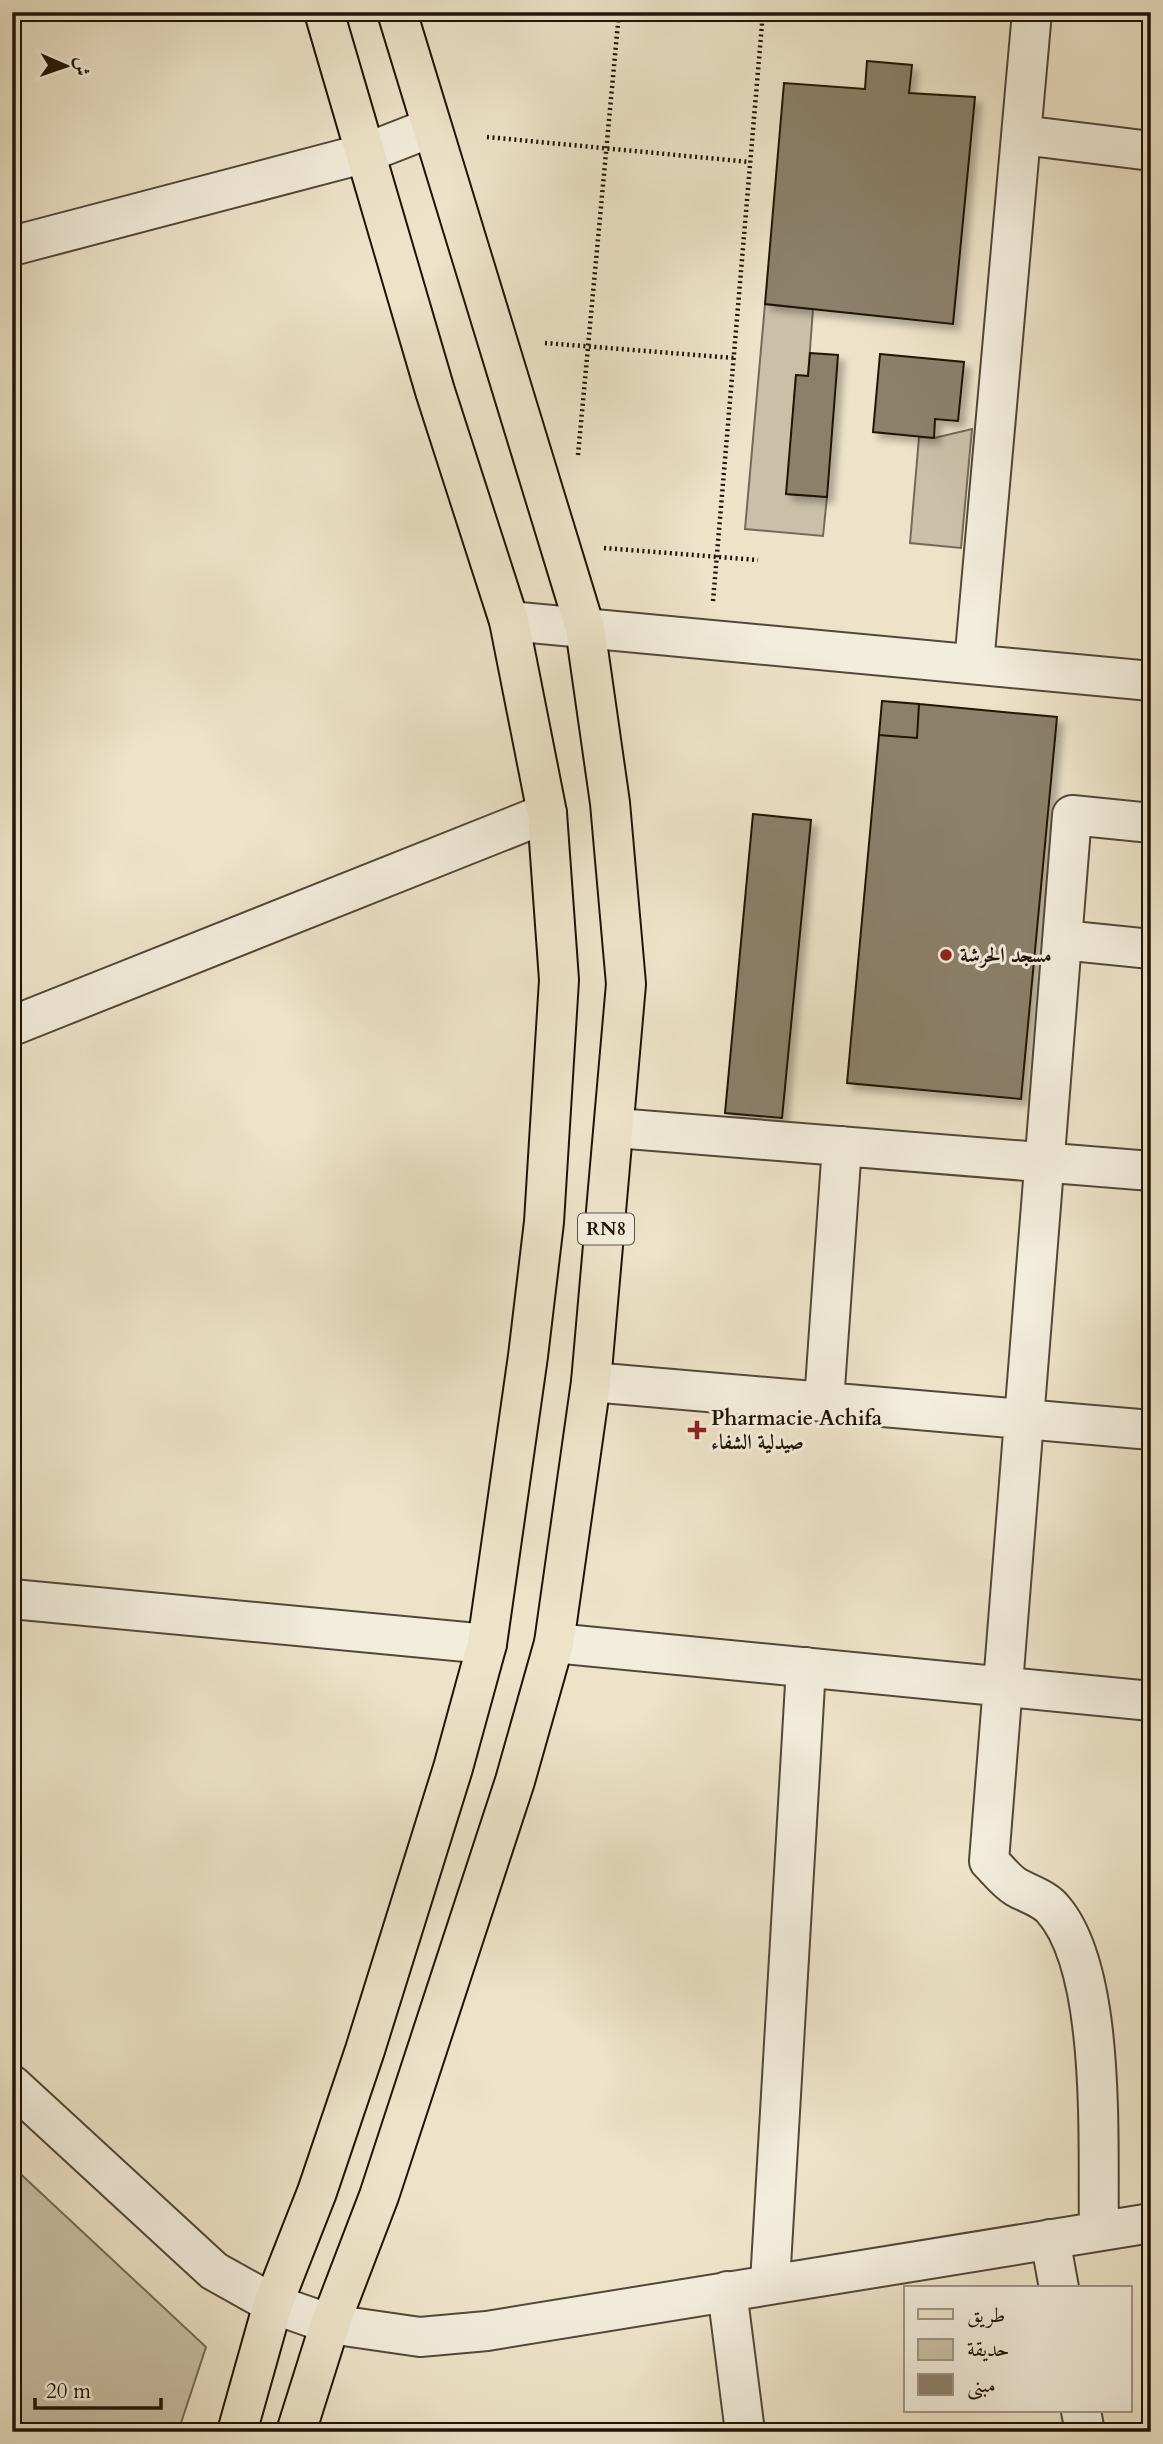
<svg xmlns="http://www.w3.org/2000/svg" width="1163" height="2444" font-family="Cardo,Amiri,serif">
<defs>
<filter id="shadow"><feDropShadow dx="6" dy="6" stdDeviation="3.5" flood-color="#0004"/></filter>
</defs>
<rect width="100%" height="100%" fill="#ede3c9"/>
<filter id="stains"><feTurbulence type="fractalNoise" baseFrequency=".00286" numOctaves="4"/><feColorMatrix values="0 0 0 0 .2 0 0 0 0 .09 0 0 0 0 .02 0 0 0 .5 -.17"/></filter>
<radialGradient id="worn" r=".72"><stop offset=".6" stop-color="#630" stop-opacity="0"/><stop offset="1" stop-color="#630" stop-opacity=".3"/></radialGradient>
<path fill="#cac0a8" stroke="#756a57" stroke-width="2" d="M765,304L813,309L808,376L796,375L787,494L827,497L823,536L745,529Z
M972,429L961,548L910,543L919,437L934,438Z
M12,2166L206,2347L178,2432H12Z"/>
<path fill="#8b806b" stroke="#201406" stroke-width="2" filter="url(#shadow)" d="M867,61L912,65L909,93L975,97L953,324L765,304L784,83L865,89Z
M810,353L838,355L827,497L786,494L796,375L808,376Z
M880,354L964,362L958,421L935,419L934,438L873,432Z
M882,701L919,704L917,738L879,735Z
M919,704L1057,717L1021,1099L847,1083L879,735L917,738Z
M753,814L811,820L782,1118L725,1113Z"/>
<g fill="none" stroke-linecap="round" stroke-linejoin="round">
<defs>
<path id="minor" d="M1022,135L1151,151
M12,246L366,153L430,128
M509,621L1151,681
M974,664L1032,12
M1062,940L1151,949
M12,1026L547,813
M616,1128L1151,1171
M591,1382L1151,1430
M824,1402L842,1146
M554,1643L1151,1701
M12,2085L214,2271L273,2304L330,2324L420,2337L487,2331L1151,2223
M1099,2231C1097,2149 1108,1970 1052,1908C1043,1898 1028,1894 1016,1887C1006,1881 997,1869 989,1861L1072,815L1151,823
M1050,2239L1059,2288
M770,2283L806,1667
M727,2291L745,2432
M1081,2411L1085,2432"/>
<path id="tertiary" d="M12,1599L487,1644"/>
<path id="primary" d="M237,2432L273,2304L317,2192L365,2050L453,1768L487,1644L528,1356L544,1222L559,980L547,813L509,621L435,391L324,12
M296,2432L330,2324L379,2196L515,1781L554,1643L591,1382L626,984L610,803L585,628L397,12"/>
</defs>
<use href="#minor" stroke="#534837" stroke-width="42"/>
<use href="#tertiary" stroke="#534837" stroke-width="42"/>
<use href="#primary" stroke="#201406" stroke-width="42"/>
<path stroke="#201406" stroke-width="4.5" stroke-dasharray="2 3.5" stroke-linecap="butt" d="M487,137L750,162
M545,343L734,358
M578,455L619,12
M604,548L758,560
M713,601L763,12"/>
<use href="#minor" stroke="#f3eddc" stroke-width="38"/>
<use href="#tertiary" stroke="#f3eddc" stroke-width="38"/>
<use href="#primary" stroke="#ede3c9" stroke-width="38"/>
</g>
<g fill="#8f2418" stroke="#f3eddc" stroke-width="2.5">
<circle cx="946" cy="955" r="7"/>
<path d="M693.5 1419.5h7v7h7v7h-7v7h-7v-7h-7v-7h7z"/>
</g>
<g text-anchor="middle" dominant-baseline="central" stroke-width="6" stroke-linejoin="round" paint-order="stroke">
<rect fill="#f3eddc" stroke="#5f5546" stroke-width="2" x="578" y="1213.5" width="56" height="31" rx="5"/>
<g font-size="19" font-weight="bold" fill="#201406">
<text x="606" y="1229">RN8</text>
</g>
<g font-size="21" font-weight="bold" fill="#201406" stroke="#f3eddc" text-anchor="start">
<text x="960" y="955">مسجد الحرشة</text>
<text x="711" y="1418">Pharmacie Achifa<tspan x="711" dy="24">صيدلية الشفاء</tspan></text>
</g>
</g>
<rect width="1163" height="2444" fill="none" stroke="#ede3c9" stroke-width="42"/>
<rect x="14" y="14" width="1135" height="2416" fill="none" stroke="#201406" stroke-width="3.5"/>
<rect x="21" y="21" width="1121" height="2402" fill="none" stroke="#201406" stroke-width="2"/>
<rect x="904" y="2286" width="228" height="126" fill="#f3eddc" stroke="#9f9686" stroke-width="2"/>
<rect x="918" y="2309" width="35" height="10" fill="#ede3c9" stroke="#9f9686" stroke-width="2"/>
<text x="967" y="2322" font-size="21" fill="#201406">طريق</text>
<rect x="918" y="2339" width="35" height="21" fill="#cac0a8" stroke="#9f9686" stroke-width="2"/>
<text x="967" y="2356" font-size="21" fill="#201406">حديقة</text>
<rect x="918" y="2374" width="35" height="21" fill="#8b806b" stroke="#9f9686" stroke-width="2"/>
<text x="967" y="2392" font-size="21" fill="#201406">مبنى</text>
<g transform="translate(66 66) rotate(92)" stroke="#f3eddc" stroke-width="5" paint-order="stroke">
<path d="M0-5L12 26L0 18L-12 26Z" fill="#201406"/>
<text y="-10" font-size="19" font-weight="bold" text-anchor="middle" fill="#201406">ش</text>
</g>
<path d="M35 2398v10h126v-10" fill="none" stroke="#201406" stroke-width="3.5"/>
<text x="46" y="2398" font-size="21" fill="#201406" stroke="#f3eddc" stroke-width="5" paint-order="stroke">20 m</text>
<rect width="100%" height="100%" filter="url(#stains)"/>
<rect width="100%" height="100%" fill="url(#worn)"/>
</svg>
